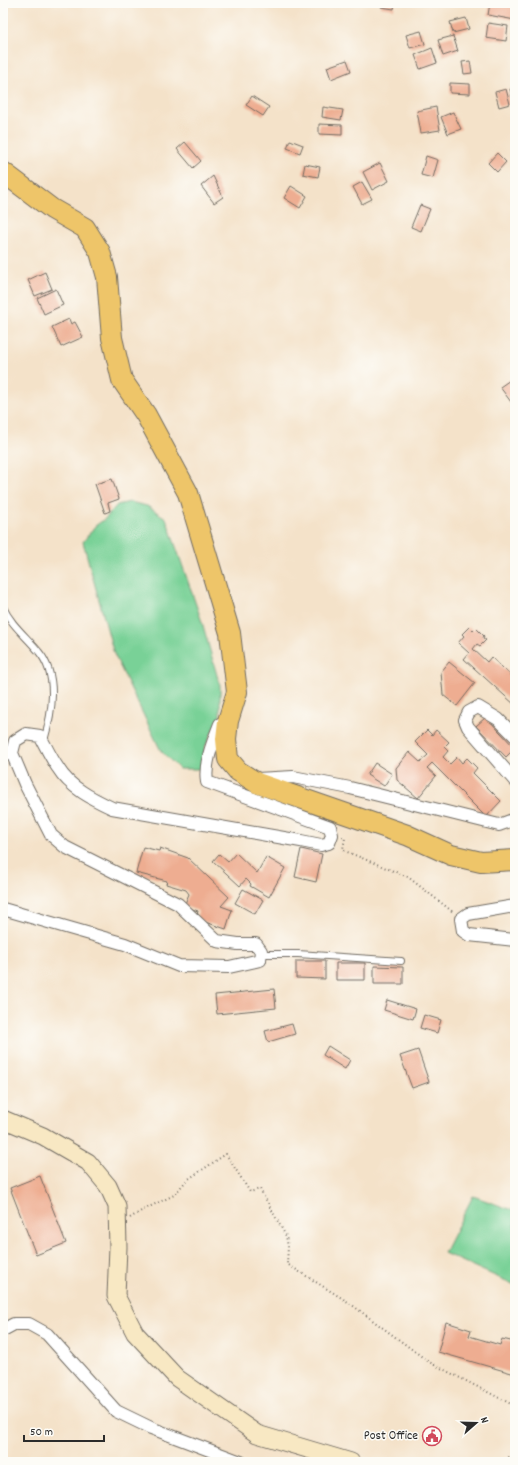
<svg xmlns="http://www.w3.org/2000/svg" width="518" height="1465" font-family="Dekko,sans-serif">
<rect width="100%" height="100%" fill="#fdfcf7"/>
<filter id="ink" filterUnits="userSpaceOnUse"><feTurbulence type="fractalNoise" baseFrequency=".025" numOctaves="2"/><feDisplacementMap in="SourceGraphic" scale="8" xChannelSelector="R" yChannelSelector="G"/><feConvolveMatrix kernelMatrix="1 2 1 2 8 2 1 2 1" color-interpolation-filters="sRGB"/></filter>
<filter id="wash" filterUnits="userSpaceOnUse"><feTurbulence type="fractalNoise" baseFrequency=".012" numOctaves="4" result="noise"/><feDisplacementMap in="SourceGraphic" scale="16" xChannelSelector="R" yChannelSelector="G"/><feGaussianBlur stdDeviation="0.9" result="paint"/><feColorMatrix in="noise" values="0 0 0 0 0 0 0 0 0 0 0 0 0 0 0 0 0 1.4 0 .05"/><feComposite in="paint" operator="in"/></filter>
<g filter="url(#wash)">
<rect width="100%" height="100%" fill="#f4e2c9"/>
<path fill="#79d197" stroke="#527e61" d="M130,502L147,506L166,518L202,622L220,686V716L205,747L201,769H179L161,751L114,654L83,542L95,526L105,519L117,505Z
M473,1196L515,1211V1285L444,1253Z"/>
<g id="blocks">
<path fill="#eead91" d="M381,3H395L394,9L381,7Z
M490,3L515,4V20L488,15Z
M466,18L469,29L453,33L450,22Z
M488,23L508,26L506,41L486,38Z
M421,31L425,44L410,48L406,35Z
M453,36L458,51L443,56L438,40Z
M432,48L437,63L420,69L415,55Z
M347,60L351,71L331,79L327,67Z
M470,61L472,73L464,74L462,62Z
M450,83L470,84V94L450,93Z
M515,88V100L513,101L510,89Z
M506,89L510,104L499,107L495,92Z
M252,96L269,107L263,116L246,105Z
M323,107L343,110L341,120L322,117Z
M436,107L440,130L421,133L417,111Z
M453,112L461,129L448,134L441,117Z
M319,124L342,125V135L319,134Z
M290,140L303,145L300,153L287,148Z
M185,142L201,161L193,168L177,149Z
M497,153L506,162L497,172L488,163Z
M426,156L438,160L433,178L421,175Z
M380,163L389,181L372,190L363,172Z
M305,164L320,167L318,177L303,174Z
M213,176L223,197L214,203L201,186Z
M362,182L372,199L362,204L353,187Z
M291,186L307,196L300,208L284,198Z
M420,205L430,209L421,231L411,227Z
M45,272L52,289L35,296L28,280Z
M56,289L63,305L44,314L37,298Z
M69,319L71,324L75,322L83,337L61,347L52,327Z
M510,380L515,387V399L511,402L500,387Z
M112,479L119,499L108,503L110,511L105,513L95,484Z
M469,627L473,631L476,628L484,636L483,638L486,640L480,646L477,644L473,649L487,662L491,657L515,679V705L464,659L469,653L458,643L464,636L462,634Z
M449,662L475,683L457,706L443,695L441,672Z
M486,717L515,748L506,757L476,726Z
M427,730L432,735L436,730L449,742L444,747L448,751L443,757L450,764L457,757L462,763L467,758L477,768L473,773L501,801L486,817L432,763L427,768L436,776L418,798L397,780L396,768L409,752L420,762L428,755L415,742Z
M375,763L392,774L384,786L367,775Z
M143,847L159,851L160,848L188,858L229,897L221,906L232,910L226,929L196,919L198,911L184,906L189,894L186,890L166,884L167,881L136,873Z
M301,849L322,854L316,882L295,877Z
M236,853L257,873L266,857L285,868L269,897L250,886L251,884L246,879L240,886L213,861L219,854L228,862Z
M243,889L263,900L255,914L235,903Z
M296,961H325V979L296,978Z
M336,963H365V980H336Z
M374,966L403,967V984H374Z
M274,989L276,1008L217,1014L215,995Z
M387,1000L416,1009L413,1019L384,1010Z
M424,1015L441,1020L437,1033L420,1028Z
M292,1024L295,1034L268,1042L265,1031Z
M328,1046L350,1060L345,1069L323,1055Z
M418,1050L429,1082L412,1088L400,1056Z
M40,1176L66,1243L36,1255L10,1188Z
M446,1322L471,1330L469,1336L500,1345L502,1339L515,1342V1374L438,1352Z"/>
</g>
</g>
<g filter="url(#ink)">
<use href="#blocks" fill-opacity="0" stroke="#716b62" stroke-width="1"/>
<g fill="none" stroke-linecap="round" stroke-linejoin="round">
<defs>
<path id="service" d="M3,607C11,625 27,637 39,652C59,676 52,713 44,741
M261,954H298L401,961"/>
<path id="minor" d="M515,736L498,719L478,707L469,712L465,720L468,727L515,781
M257,779L293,777L350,788L499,825L515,819
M515,906L468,914L461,919L463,931L469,935L515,940
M3,909L125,944L179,966L229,967L260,960L261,951L256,944H238L217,941L178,904L65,847L51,835L25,784L12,753L15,741L26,734L40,736C46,747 51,758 58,768C70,788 93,799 112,808L301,841L321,845L329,843L332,835L330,827L207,782C204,763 213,742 220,724L226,722
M3,1330L14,1324H29L47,1334L116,1411L151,1428L241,1462"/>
<path id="secondary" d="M3,1119L43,1136L88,1162L108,1186L117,1206L118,1247L116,1296L135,1333L177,1378L257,1434L351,1462"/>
<path id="trunk" d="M3,172L52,209L85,228L100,252L107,277L112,338L122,380L146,415L188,493L230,633L237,692L228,721L226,739L228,759L238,771L257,783L407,835L451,855L481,862L515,860"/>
</defs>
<use href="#service" stroke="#716b62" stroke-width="8"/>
<use href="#minor" stroke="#716b62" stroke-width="14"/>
<use href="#secondary" stroke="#716b62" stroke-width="19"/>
<use href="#trunk" stroke="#716b62" stroke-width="22"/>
<path stroke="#716b62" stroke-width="2" stroke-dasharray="1 3" stroke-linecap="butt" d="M342,837L345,838L343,849L345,851L408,877L453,912
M130,1218L143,1210L174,1195L187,1180L226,1154L250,1192L260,1189L286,1236L288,1247L287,1264L348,1302L429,1362L515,1406
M502,1462L509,1457L515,1448"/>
<use href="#service" stroke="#fff" stroke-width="6"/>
<use href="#minor" stroke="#fff" stroke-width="12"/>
<use href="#secondary" stroke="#f8e8c3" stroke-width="17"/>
<use href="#trunk" stroke="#eec569" stroke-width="20"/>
</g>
</g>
<defs>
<symbol id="civic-ring" viewBox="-11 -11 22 22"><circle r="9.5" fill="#fdfcf7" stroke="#d1495b" stroke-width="1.5"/><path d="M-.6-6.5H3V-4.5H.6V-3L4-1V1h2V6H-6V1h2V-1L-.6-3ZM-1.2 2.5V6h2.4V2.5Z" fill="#d1495b"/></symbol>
</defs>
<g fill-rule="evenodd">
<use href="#civic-ring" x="421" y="1425" width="22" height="22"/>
</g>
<g text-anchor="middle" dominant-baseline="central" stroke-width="3" stroke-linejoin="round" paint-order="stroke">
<g font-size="13" fill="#2b2b2b" stroke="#fdfcf7" text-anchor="end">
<text x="418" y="1436">Post Office</text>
</g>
</g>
<rect width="518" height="1465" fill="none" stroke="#fdfcf7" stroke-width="16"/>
<g transform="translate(476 1423) rotate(70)" stroke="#fdfcf7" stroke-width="3" paint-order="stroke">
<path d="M0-3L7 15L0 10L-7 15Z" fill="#2b2b2b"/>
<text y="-6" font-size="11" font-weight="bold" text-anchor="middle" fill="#2b2b2b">N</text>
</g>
<path d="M24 1435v6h80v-6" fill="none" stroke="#2b2b2b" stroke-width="2"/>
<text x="30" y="1435" font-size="12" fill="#2b2b2b" stroke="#fdfcf7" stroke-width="3" paint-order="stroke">50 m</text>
</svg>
